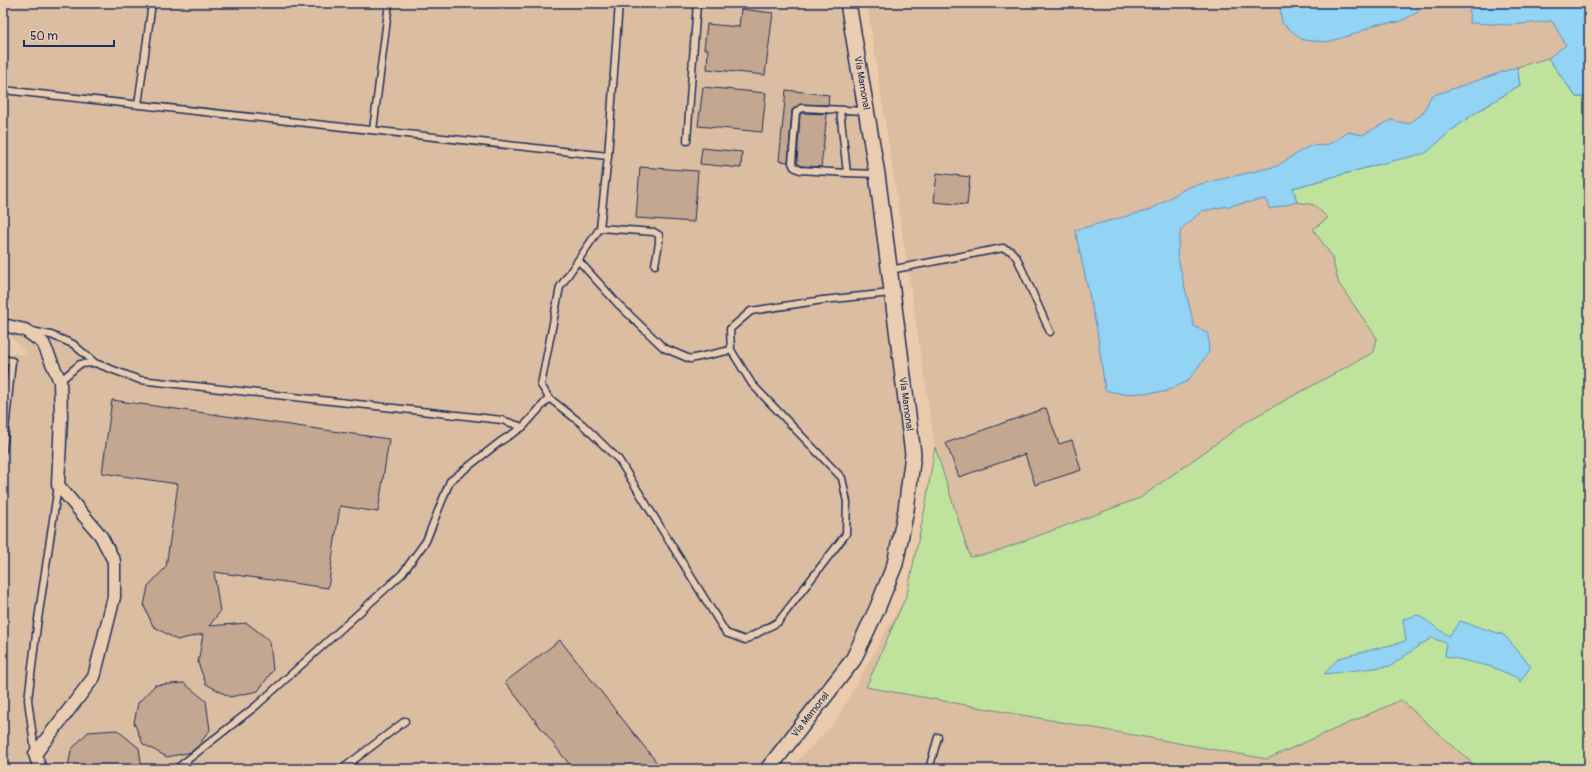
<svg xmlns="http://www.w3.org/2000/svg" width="1592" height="772" font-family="Pangolin,sans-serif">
<rect width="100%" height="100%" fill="#ebcbab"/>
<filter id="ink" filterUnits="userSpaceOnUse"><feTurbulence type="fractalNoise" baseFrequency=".025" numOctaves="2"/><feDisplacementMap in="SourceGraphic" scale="8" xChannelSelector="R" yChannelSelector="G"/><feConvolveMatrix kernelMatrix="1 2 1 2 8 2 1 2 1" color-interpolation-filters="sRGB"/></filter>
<g filter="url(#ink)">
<path fill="#dbbda2" d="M3,3H848L913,454L895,564L853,660L768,769H3V352L28,355L12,338L10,305L3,304Z
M867,3H1279L1282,23L1303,40L1327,42L1355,34L1377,24L1399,22L1418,12L1427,3H1470V23L1512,25L1552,20L1566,45L1548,58L1576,97H1589V769H789L835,722L907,594L925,508L935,447Z"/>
<path fill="#bfe39d" stroke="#6d897e" d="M1548,58L1576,97H1589V769H1479L1401,700L1267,759L866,687L907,594L925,508L935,447L970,557L989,554L1140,498L1249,420L1374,352L1377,338L1339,284L1331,255L1313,229L1328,218L1314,205L1297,202L1293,188L1380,164L1452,130L1475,113L1520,85L1517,67Z"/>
<path fill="#93d3f4" stroke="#6391b8" d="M1279,3H1427L1418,12L1399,22L1377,24L1355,34L1327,42L1303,40L1282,23Z
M1470,3H1589V97H1576L1548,58L1566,45L1552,21L1512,25L1469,23Z
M1517,67L1520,85L1475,113L1452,130L1426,153L1380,164L1293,188L1297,202L1270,209L1265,199L1202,211L1181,229L1177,254L1194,326L1208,334L1209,352L1188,381L1164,392L1122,394L1105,390L1097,330L1075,230L1150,210L1188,187L1277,166L1309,146L1327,145L1349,132L1362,135L1391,120L1409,124L1423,113L1431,96Z
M1418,615L1449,636L1460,621L1504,635L1531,666L1520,682L1518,678L1492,667L1445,656L1446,643L1432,638L1420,645L1391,666L1324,674L1339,658L1406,641L1403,619Z"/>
<path fill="#c4a791" stroke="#1b2f5e" d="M741,9L773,13L765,75L707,69L708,49H704L707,24L739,27Z
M703,87L766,93L762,132L698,126Z
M786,90L829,95L828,105L801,104L792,110L788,162L779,161Z
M802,113L827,114L821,167L801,166L797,162L800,114Z
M702,148L742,152L741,168L700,164Z
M640,167L698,171L694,222L636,218Z
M937,173L970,177L967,205L934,202Z
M112,400L389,439L378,512L340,506L328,588L214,572L220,612L209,626L247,623L270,641L273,670L258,691L230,697L206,684L198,663L203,634L177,640L153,626L144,606L148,586L166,567L178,484L102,473Z
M1046,408L1059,444L1072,440L1081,470L1035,485L1025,454L959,477L946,443Z
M560,640L658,764L651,769H573L505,682Z
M184,683L206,701L210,730L198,746L191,752L167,757L143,744L134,723L138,703L155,685Z
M117,730L139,748L142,769H68L71,750L88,732Z"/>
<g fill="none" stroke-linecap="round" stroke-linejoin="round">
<defs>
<path id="service" d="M3,90L608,156
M138,105L152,3
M840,110L847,173L877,174
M373,130L389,3
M687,141L697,3
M847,173L800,170L794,167L792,163L796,112L801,108L867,111
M600,228L654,232L659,235V243L655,265
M578,260L618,304L664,348L690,359L731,350
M890,270L1003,248L1011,251L1017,258L1050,332
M32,331L51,335L73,344L95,363
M3,359L12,361L3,450
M60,381L80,364L95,363L140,380L502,420L523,427
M549,398L541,385L560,287L600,228L608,156L619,3
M35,752L28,700L37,626L58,486
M176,769L256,706L402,574L426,541L450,481L501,441L523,427L549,398L582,424L619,460L726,633L745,640L778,622L846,534L847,502L842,478L752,384L731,350L730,329L751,311L823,300L891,293
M342,769L405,721
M929,769L938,737"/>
<path id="minor" d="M3,325L25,330L43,343L60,381L61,417L58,485L101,536L114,561V597L94,677L35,754L40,769"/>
<g id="tertiary">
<path id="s1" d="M768,769L853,660L877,609L895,564L906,510L913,454L877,174L848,3"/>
</g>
</defs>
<use href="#service" stroke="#1b2f5e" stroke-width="9"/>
<use href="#minor" stroke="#1b2f5e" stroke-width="15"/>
<use href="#tertiary" stroke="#1b2f5e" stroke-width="18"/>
<use href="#service" stroke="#eacdb1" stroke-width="6"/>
<use href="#minor" stroke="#eacdb1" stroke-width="12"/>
<use href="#tertiary" stroke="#eacdb1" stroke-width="15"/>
</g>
</g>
<g text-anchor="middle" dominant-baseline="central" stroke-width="3" stroke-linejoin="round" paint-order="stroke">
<g font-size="10" fill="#1b2f5e" stroke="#eacdb1">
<text transform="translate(862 83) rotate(80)">Vía Mamonal</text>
<text transform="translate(906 404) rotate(82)">Vía Mamonal</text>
<text stroke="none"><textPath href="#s1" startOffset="69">Vía Mamonal</textPath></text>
</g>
</g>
<rect width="1592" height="772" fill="none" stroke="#eacdb1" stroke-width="16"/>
<rect x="8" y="8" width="1576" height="756" fill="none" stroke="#1b2f5e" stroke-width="1.5" filter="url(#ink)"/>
<path d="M24 40v6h90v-6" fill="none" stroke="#1b2f5e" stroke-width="2"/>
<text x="30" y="40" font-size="12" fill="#1b2f5e" stroke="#eacdb1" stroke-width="3" paint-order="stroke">50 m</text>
</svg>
